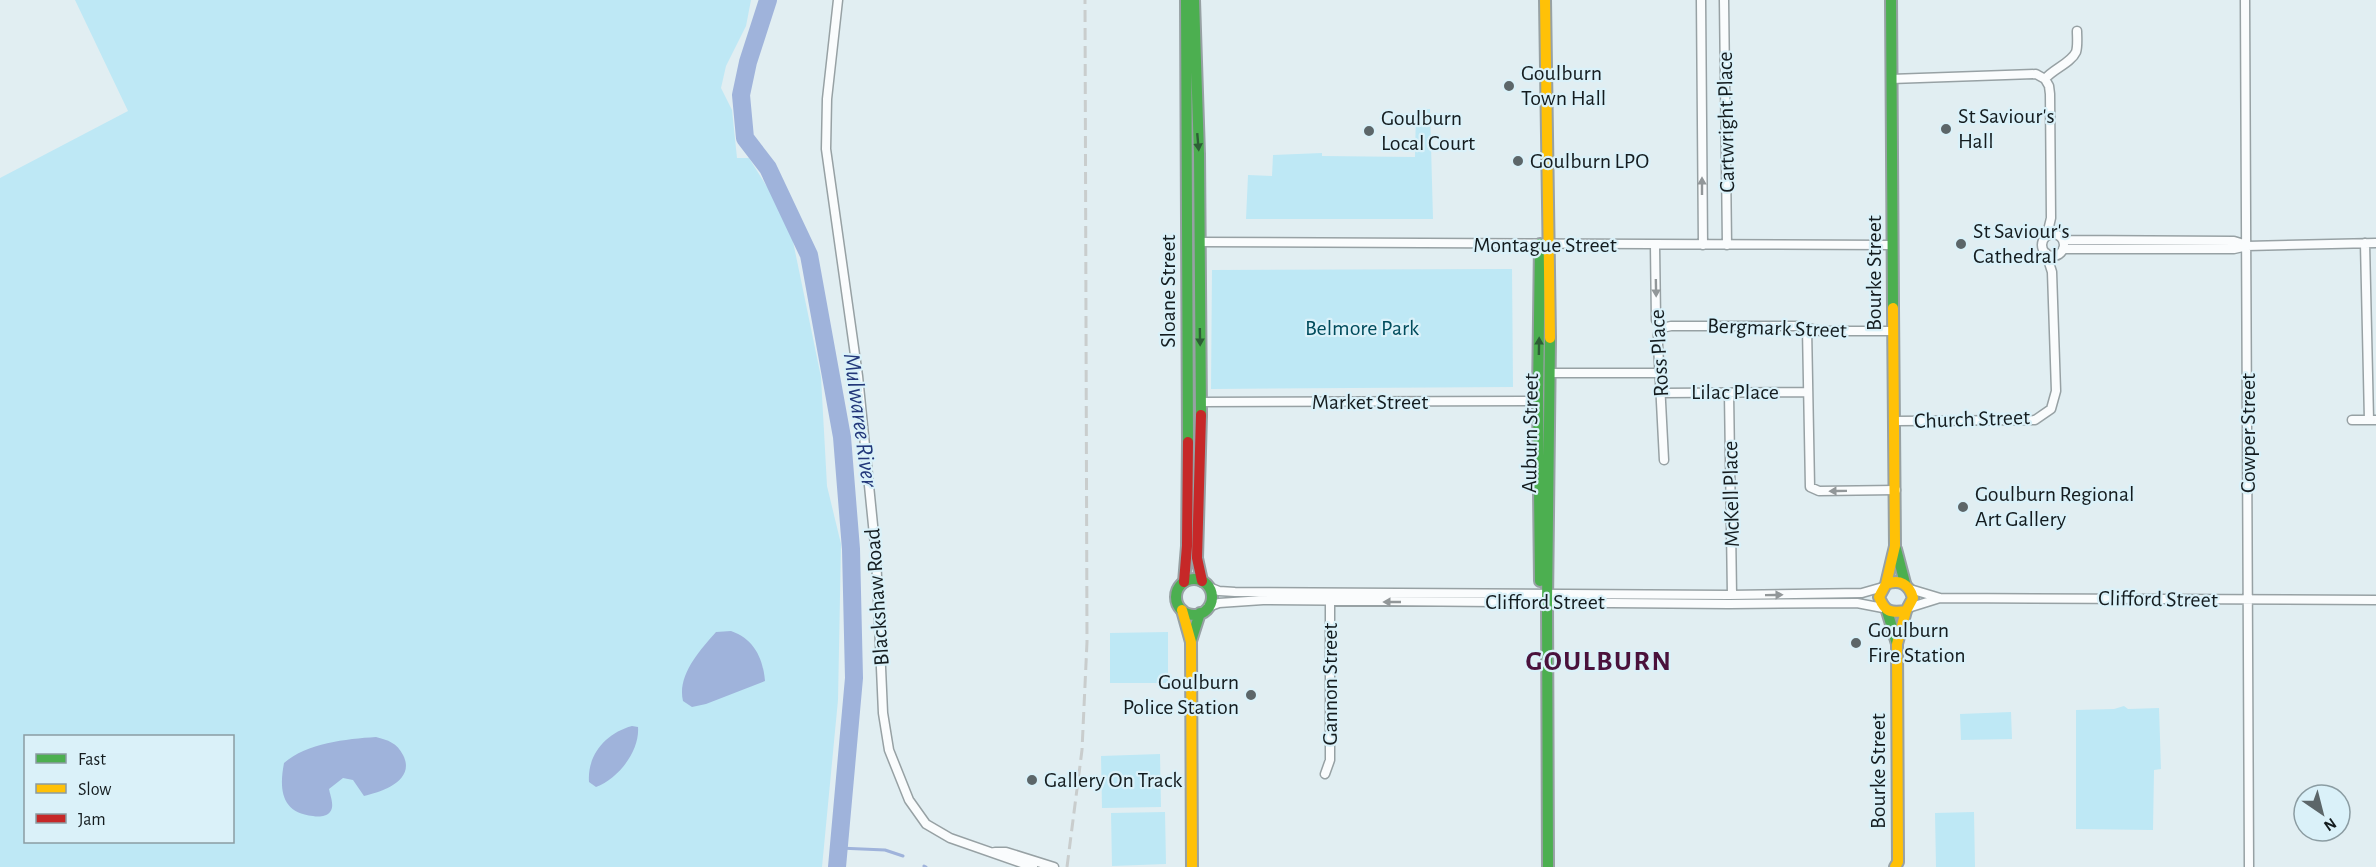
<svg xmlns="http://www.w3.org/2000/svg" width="2376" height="867" font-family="'Alegreya Sans',sans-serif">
<rect width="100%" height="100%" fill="#e1eef2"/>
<path fill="#bee8f5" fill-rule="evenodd" d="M75,0H751L746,26L726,66L721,88L732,110L737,158H749L789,222L821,377L827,486L841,544L838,700L822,867H0V178L128,111ZM26,736H232V842H26Z
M1430,109L1433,219H1246L1248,175L1272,176L1273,155L1322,153V156L1415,157L1416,110Z
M1512,269L1513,387L1211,389L1212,270Z
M1168,632V683H1110V633Z
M2124,706L2128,709L2159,708L2161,769L2154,770L2153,830L2076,829V710L2114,709Z
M2011,712L2012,739L1961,740L1960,714Z
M1160,754L1161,807L1102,808L1101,756Z
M1165,812L1166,864L1112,866L1111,813Z
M1974,812L1975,867H1936L1935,813Z"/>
<path fill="#9fb3db" d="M731,631C754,639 763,658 765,681L706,704L692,707L683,701C677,676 699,651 716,632Z
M632,726L638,727C640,751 618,779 596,787L589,782C587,755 606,733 632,726Z
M376,737C388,740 397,743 403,755C416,780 383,792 364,796L353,780L343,778L329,789C330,795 335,806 330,812C326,817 318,817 313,816C281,813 279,789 284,763C307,743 346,739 376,737Z"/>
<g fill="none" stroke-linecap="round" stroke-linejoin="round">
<path stroke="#9fb3db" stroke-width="3" d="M839,848L885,850L903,856
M924,866L926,867"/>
<path stroke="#9fb3db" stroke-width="18" d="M768,0L748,62L741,95L745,138L768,168L809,255L842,437L851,549L854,678L837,867"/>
<defs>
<path id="street" d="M838,0L827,99L826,149L858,376L876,555L883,713L889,750L909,800L926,824L950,838L1033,867
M1701,0L1703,245
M1724,0L1727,245
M2245,0L2249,867
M1891,79L2036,74L2045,79L2049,86L2050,94L2051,218L2047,235
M2045,79C2053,69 2071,63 2076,52C2078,46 2077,37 2077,31
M2042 245a11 11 0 1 1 22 0a11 11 0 1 1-22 0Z
M2063,240L2234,241L2247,245
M1199,242L1892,245
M2365,243L2369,420
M1655,245L1656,320L1662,328
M2063,249H2234L2247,246L2376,243
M1662,328L1671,326H1797L1821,331H1893
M1662,328L1658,334V344L1664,460
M1807,328L1810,487L1819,491L1896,490
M1550,373H1660
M1661,393L1808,392
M1729,393L1732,595
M1201,402L1538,401
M2352,420H2376
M1896,421L2035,420L2051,409L2056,391L2052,272L2046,253
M1209,587L1219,591L1235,592L1729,595L1862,593L1883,587
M1910,589L1940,598L2376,600
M1208,607L1219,603L1263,600L1729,604L1857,603L1883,608
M1908,608L1940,598
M1325,774L1330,760V596
M995,852H1006L1054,867"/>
<path id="fast" d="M1186,0L1188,442
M1194,0L1199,154L1201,415
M1891,0L1893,308
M1540,244L1538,395L1540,581
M1896,549L1905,583
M1176 597a18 18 0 1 1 36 0a18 18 0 1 1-36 0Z
M1887,611L1897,644
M1191,641L1200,613
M1548,867L1547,603L1550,338"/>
<path id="slow" d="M1545,0L1550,338
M1886,584L1895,546L1893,308
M1182,610L1191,642L1192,867
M1895,867L1898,862L1897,644L1906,611L1913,598C1909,584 1900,579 1886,584L1879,597C1885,612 1890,613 1906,611"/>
<path id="jam" d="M1201,415L1197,558L1202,581
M1184,582L1187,546L1188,442"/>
</defs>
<use href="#street" stroke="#97a1a4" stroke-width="11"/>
<use href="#fast" stroke="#97a1a4" stroke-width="14"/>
<use href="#slow" stroke="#97a1a4" stroke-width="14"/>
<use href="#jam" stroke="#97a1a4" stroke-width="14"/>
<use href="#street" stroke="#fafcfd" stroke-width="8"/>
<use href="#fast" stroke="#4caf50" stroke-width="10"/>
<use href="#slow" stroke="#ffc107" stroke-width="10"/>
<use href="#jam" stroke="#c62828" stroke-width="10"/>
<path stroke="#c9cdcd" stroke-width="3" stroke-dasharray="12 6" stroke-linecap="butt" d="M1067,867L1082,750L1087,642L1085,0"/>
</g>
<defs><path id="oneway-solid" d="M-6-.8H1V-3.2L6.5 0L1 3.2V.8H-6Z" transform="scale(1.5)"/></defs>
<g fill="#2d5e35">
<use href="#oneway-solid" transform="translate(1198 142) rotate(85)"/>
<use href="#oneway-solid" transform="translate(1200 337) rotate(89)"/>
<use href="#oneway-solid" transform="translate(1539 346) rotate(-89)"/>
</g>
<g fill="#929799">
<use href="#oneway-solid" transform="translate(1702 186) rotate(-90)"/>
<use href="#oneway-solid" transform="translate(1656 288) rotate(89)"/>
<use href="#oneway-solid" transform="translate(1838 491) rotate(179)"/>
<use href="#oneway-solid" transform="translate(1774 595) rotate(-1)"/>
<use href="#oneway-solid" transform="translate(1392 602) rotate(180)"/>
</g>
<g fill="#5c6669" stroke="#daf1f9" stroke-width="2">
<circle cx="1509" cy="86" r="6"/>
<circle cx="1946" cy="129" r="6"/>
<circle cx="1369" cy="131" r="6"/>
<circle cx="1518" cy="161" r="6"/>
<circle cx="1961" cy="244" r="6"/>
<circle cx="1963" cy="507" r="6"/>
<circle cx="1856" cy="643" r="6"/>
<circle cx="1251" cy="695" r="6"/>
<circle cx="1032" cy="780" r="6"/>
</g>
<g text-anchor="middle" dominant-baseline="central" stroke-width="4.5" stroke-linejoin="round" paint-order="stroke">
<g font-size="22" fill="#141c1f" stroke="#daf1f9" text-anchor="start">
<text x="1521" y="73">Goulburn<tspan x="1521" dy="25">Town Hall</tspan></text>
<text x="1958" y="116">St Saviour's<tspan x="1958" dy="25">Hall</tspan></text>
<text x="1381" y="118">Goulburn<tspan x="1381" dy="25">Local Court</tspan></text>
<text x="1530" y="161">Goulburn LPO</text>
<text x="1973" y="231">St Saviour's<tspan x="1973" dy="25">Cathedral</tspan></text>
<text x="1975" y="494">Goulburn Regional<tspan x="1975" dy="25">Art Gallery</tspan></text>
<text x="1868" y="630">Goulburn<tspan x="1868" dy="25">Fire Station</tspan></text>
<text x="1239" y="682" text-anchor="end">Goulburn<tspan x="1239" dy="25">Police Station</tspan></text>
<text x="1044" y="780">Gallery On Track</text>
</g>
<g font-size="22" fill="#141c1f" stroke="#daf1f9">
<text transform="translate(1726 122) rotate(-91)">Cartwright Place</text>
<text x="1545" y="245">Montague Street</text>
<text transform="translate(1874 273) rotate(-90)">Bourke Street</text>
<text transform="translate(1168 291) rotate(-90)">Sloane Street</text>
<text transform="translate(1777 328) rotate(2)">Bergmark Street</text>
<text transform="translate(1659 353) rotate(-93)">Ross Place</text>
<text x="1735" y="392">Lilac Place</text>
<text x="1370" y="402">Market Street</text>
<text transform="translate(1972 419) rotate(-2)">Church Street</text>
<text transform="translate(1530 433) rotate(-89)">Auburn Street</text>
<text transform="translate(2248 433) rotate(-90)">Cowper Street</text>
<text transform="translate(1731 494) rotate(-91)">McKell Place</text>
<text transform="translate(877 597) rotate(-94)">Blackshaw Road</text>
<text transform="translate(2158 599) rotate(1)">Clifford Street</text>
<text x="1545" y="602">Clifford Street</text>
<text transform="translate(1330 684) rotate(-90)">Gannon Street</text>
<text transform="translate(1878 771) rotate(-90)">Bourke Street</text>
</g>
<g font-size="22" fill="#014c5d" stroke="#daf1f9">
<text x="1362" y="328">Belmore Park</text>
</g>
<g font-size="24" font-style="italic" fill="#23387a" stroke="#daf1f9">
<text transform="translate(860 420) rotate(82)">Mulwaree River</text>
</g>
<g font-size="28" font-weight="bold" letter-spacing="1.5" fill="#4a123c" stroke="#daf1f9">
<text x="1599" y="662">GOULBURN</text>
</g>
</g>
<rect x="24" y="735" width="210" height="108" fill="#daf1f9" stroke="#8b9ca2" stroke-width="1.5"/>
<rect x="36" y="754" width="30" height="9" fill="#4caf50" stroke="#8b9ca2" stroke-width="1.5"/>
<text x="78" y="765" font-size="18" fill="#141c1f">Fast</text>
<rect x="36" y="784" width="30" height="9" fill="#ffc107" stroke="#8b9ca2" stroke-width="1.5"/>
<text x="78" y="795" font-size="18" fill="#141c1f">Slow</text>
<rect x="36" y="814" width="30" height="9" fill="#c62828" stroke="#8b9ca2" stroke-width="1.5"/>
<text x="78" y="825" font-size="18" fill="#141c1f">Jam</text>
<g transform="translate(2322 813) rotate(145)"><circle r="28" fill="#daf1f9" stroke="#8b9ca2" stroke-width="1.5"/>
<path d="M0-4.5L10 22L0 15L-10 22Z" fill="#5c6669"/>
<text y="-9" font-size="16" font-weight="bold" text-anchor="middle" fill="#141c1f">N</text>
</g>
</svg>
